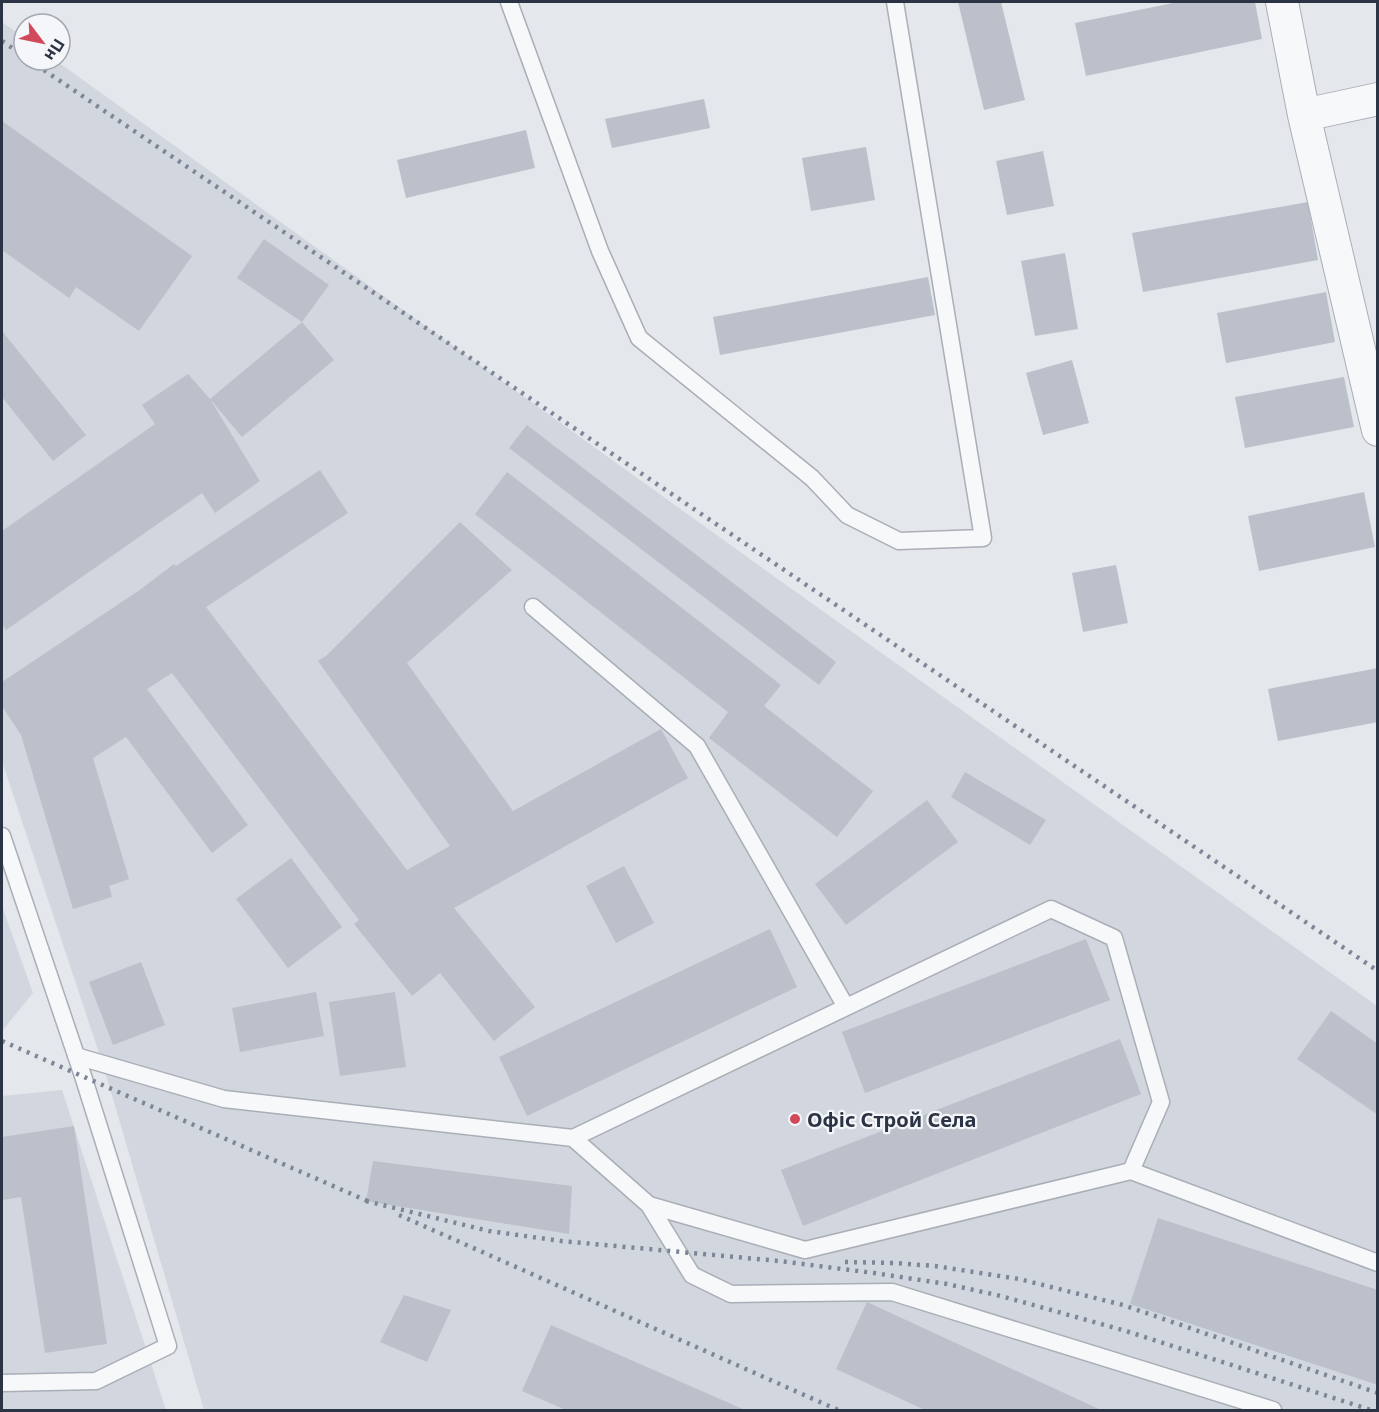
<svg xmlns="http://www.w3.org/2000/svg" width="1379" height="1412" font-family="'Noto Sans',sans-serif">
<rect width="100%" height="100%" fill="#e4e7ec"/>
<path fill="#d2d6de" d="M2,22L24,38V60H55L782,582L1377,1006V1410H204L104,1068L2,761Z
M2,906L33,993L2,1031Z
M62,1090L166,1410H2V1096Z"/>
<path fill="#bbc0ca" d="M958,2H1001L1025,100L984,110Z
M1178,2H1255L1262,39L1086,76L1075,23Z
M704,99L710,128L612,148L605,119Z
M2,121L192,256L139,331L76,287L69,298L2,250Z
M526,130L535,168L406,198L397,160Z
M866,147L875,200L811,211L802,158Z
M1043,151L1054,206L1007,215L996,161Z
M1308,202L1318,260L1143,292L1132,233Z
M264,239L329,285L302,322L237,278Z
M1065,253L1078,329L1035,336L1021,261Z
M928,277L935,315L720,355L713,317Z
M1326,292L1335,342L1226,363L1217,313Z
M302,322L334,360L242,437L210,399L260,481L215,513L202,493L6,630L2,624V531L155,424L142,405L188,374L210,399Z
M2,331L86,435L53,461L2,397Z
M1072,360L1089,423L1043,435L1026,373Z
M1344,377L1354,427L1245,448L1235,397Z
M527,425L836,662L819,685L509,448Z
M320,470L348,513L206,607L407,870L450,846L318,661L326,656L460,522L512,570L407,663L513,811L661,729L688,778L454,908L535,1007L494,1041L440,973L412,996L354,924L359,920L172,673L147,689L248,825L212,853L126,737L93,758L129,879L109,886L112,897L73,909L21,735L2,706V682L141,589L174,564L176,566Z
M507,472L781,685L764,706L873,791L837,837L709,738L728,712L475,514Z
M1364,492L1375,547L1259,571L1248,516Z
M1116,565L1128,623L1083,632L1072,573Z
M1378,668V722L1278,741L1268,689Z
M965,772L1046,820L1030,845L951,797Z
M927,800L958,842L846,925L815,884Z
M291,858L342,927L288,968L236,899Z
M624,866L654,923L616,943L586,886Z
M770,929L797,987L527,1116L499,1057Z
M1086,939L1110,1000L865,1093L842,1032Z
M141,962L165,1025L113,1045L89,982Z
M316,992L324,1036L240,1052L232,1008Z
M395,992L406,1067L340,1076L329,1002Z
M1331,1011L1378,1044V1115L1297,1059Z
M1120,1039L1141,1094L803,1226L781,1170Z
M74,1126L107,1344L45,1353L21,1197L2,1200V1137Z
M373,1161L572,1186L569,1234L366,1201Z
M1158,1218L1378,1290V1385L1130,1304Z
M404,1295L451,1310L427,1362L380,1342Z
M867,1302L1101,1410H925L836,1369Z
M551,1325L745,1410H566L522,1391Z"/>
<g fill="none" stroke-linecap="round" stroke-linejoin="round">
<defs>
<path id="lane" d="M509,2L600,251L639,338L812,478L847,515L899,541L983,538L895,2
M533,607L697,746L846,1007
M2,836L83,1076L168,1346L96,1381L2,1383
M76,1056L224,1099L573,1138L1051,909L1114,938L1161,1102L1131,1171
M573,1138L649,1205L692,1275L731,1294L892,1292L1273,1410
M649,1205L805,1250L1131,1171L1378,1263"/>
<path id="street" d="M1282,2L1304,115L1378,430
M1304,115L1378,99"/>
</defs>
<use href="#lane" stroke="#a9aeb7" stroke-width="19"/>
<use href="#street" stroke="#a9aeb7" stroke-width="34"/>
<use href="#lane" stroke="#f7f8fa" stroke-width="16"/>
<use href="#street" stroke="#f7f8fa" stroke-width="32"/>
<path stroke="#7d8696" stroke-width="4.5" stroke-dasharray="3 6" stroke-linecap="butt" d="M2,41L24,56
M29,60L1378,971
M2,1041L372,1203
M366,1201L489,1231L561,1241L779,1261L874,1273L947,1284L1001,1296L1126,1331L1371,1410
M399,1215L838,1410
M845,1262L894,1263L935,1266L1019,1279L1123,1305L1378,1393"/>
</g>
<circle fill="#d1495b" stroke="#f4f6f9" stroke-width="2" cx="795" cy="1119" r="6"/>
<g text-anchor="middle" dominant-baseline="central" stroke-width="4.5" stroke-linejoin="round" paint-order="stroke">
<g font-size="20" font-weight="bold" fill="#2b3445" stroke="#f4f6f9" text-anchor="start">
<text x="807" y="1119">Офіс Строй Села</text>
</g>
</g>
<rect width="1379" height="1412" fill="none" stroke="#2b3445" stroke-width="6"/>
<g transform="translate(42 42) rotate(122)"><circle r="28" fill="#f4f6f9" stroke="#a4a8b1" stroke-width="1.5"/>
<path d="M0-4.5L10 22L0 15L-10 22Z" fill="#d1495b"/>
<text y="-9" font-size="16" font-weight="bold" text-anchor="middle" fill="#2b3445">Пн</text>
</g>
</svg>
